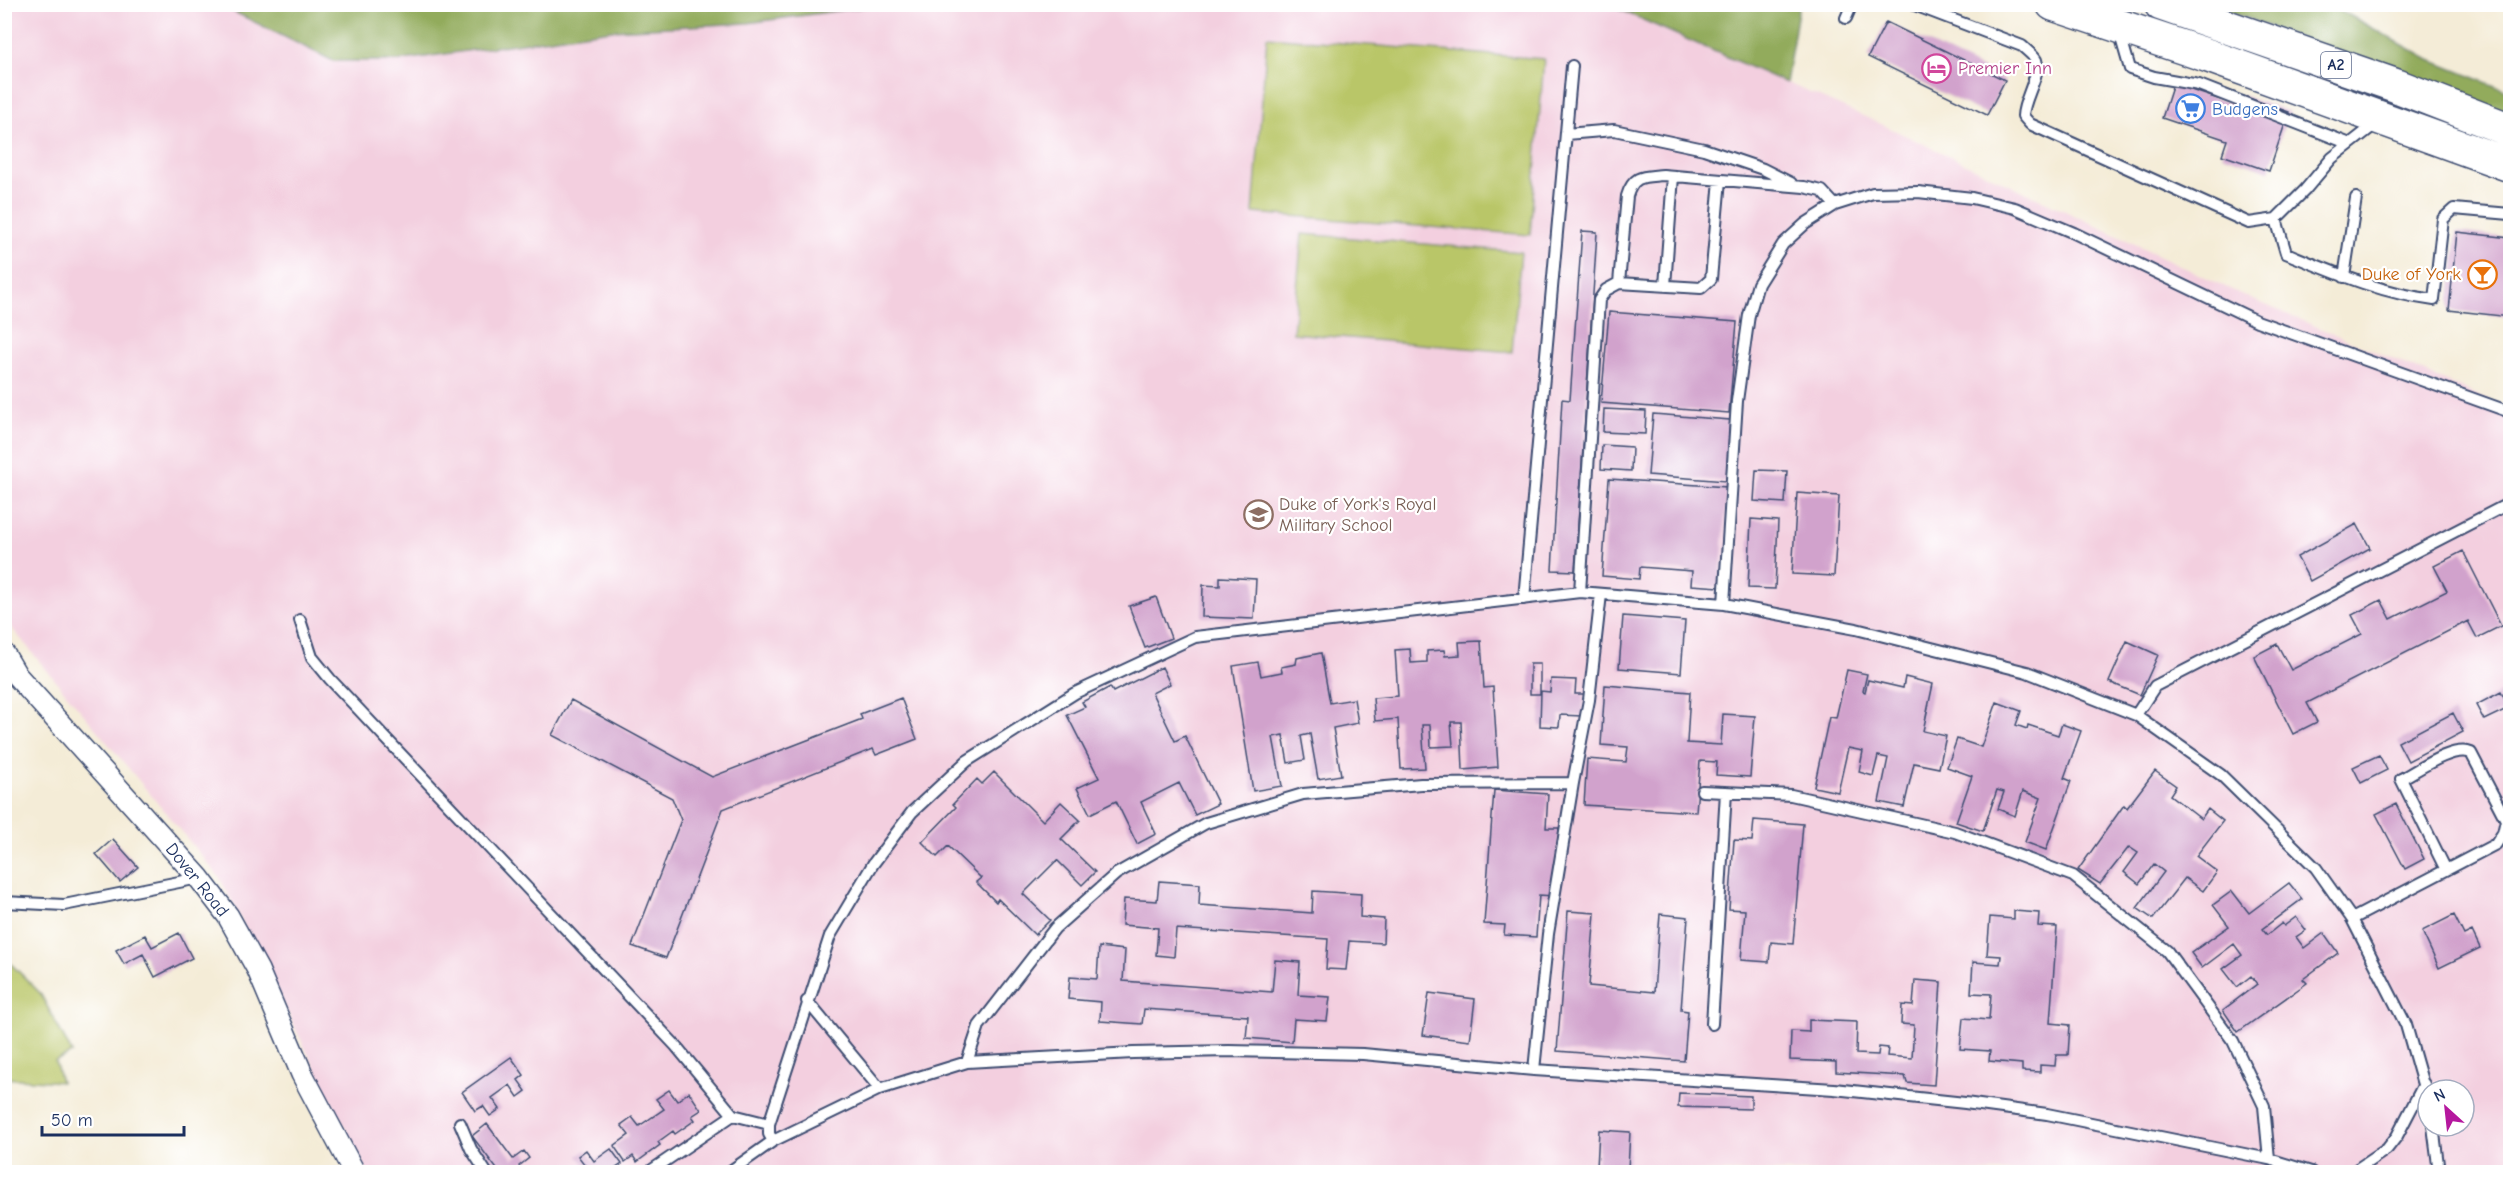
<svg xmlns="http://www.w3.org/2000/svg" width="2515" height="1177" font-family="'Comic Neue',sans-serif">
<rect width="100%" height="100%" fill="#fff"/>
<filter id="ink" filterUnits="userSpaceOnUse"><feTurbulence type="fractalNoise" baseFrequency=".0167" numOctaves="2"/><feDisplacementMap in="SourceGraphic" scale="12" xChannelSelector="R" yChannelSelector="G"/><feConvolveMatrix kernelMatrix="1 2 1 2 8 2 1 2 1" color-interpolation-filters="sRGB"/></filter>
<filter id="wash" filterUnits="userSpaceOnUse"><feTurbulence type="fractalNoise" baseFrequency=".008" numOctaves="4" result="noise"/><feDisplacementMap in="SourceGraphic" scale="24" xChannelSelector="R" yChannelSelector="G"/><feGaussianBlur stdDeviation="1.35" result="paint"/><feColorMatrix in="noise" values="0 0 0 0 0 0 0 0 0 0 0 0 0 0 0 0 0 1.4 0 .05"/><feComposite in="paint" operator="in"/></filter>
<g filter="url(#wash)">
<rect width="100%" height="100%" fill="#f4ecd7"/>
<path fill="#f3cfdf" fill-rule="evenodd" d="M879,4L1609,5L1879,123L2249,298L2510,409V1172H367L220,878L5,620L4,5H220L333,61L611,30L748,23ZM2428,1090H2464V1126H2428Z"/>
<path fill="#b9c667" stroke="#6a7a62" stroke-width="1.5" d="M1267,37L1544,59L1530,235L1253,213Z
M1302,234L1521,252L1512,352L1293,333Z
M5,960L8,961L40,993L72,1053L55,1061L61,1082L5,1078Z"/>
<path fill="#92ab5c" stroke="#566d5d" stroke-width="1.5" d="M535,4H879V5L748,23L611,30L397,61H333L220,5Z
M1609,5H1799L1786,83Z
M2214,5H2331L2430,60L2510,92V121Z"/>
<g id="blocks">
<path fill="#d1a2cc" d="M1886,22L2005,80L1987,115L1868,57Z
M2173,84L2239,106L2243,96L2289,112L2269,171L2222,155L2227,140L2162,118Z
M1582,231L1597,232L1575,571L1552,570L1562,399L1570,400Z
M2457,232L2510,238V317L2449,310Z
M1609,312L1737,322L1729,413L1601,403Z
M1604,409L1646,411L1645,434L1603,432Z
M1653,414L1730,420L1726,481L1648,475Z
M1602,445L1632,447L1631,471L1601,469Z
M1756,470L1787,471L1785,503L1754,501Z
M1609,479L1727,487L1720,587L1691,585L1692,571L1640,567L1639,579L1602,576Z
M1797,493L1839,496L1834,576L1792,574Z
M1751,519L1778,521L1775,589L1748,588Z
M2357,524L2370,548L2310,581L2297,557Z
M2463,551L2501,626L2477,638L2468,621L2307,703L2317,722L2293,734L2254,656L2277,644L2291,670L2362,634L2352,615L2381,600L2391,619L2447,591L2434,566Z
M1220,577L1256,579L1254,619L1202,617L1203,585L1220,586Z
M1156,597L1171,638L1145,648L1129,606Z
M1623,616L1685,621L1681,673L1619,668Z
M1481,641L1484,688L1493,687L1498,767L1463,770L1461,722H1451L1453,746L1431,747L1430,725H1422L1425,768L1401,769L1398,719L1375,721L1373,698L1398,696L1395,650L1410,649L1411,663L1427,662V651L1444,650L1445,656L1460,655L1459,642Z
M2127,641L2158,655L2140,695L2109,682Z
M1321,653L1330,703L1354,699L1358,723L1333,728L1341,775L1318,779L1310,734L1301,736L1305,760L1288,763L1283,735L1273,737L1282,786L1253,791L1233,666L1258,662L1261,676L1282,672L1281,667L1296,664L1297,658Z
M1530,664H1540V694H1530Z
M1162,667L1170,684L1152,693L1175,741L1185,736L1218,804L1195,815L1179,783L1141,802L1156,834L1137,844L1116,801L1090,814L1077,788L1099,778L1067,715L1085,707L1082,702L1110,687L1113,692Z
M1847,670L1867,674L1863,691L1865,692L1868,680L1903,688L1905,677L1933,684L1923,731L1946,736L1939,768L1914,763L1904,807L1879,802L1888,758L1878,756L1873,776L1859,772L1863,751L1848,748L1838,792L1814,787L1829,717L1836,718Z
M1551,679L1576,680L1575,694H1584L1582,716L1560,715L1559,727L1540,726L1541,691L1550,692Z
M1605,685L1690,692L1687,743L1721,745L1723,714L1755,716L1750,777L1716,775L1717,762L1700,761L1696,812L1584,805L1587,759L1626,762L1628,747L1601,745Z
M2501,692L2509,708L2484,720L2476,705Z
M901,698L917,739L876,755L873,749L723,809L666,958L632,946L681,820L672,798L552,735L571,700L712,777L862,719L860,714Z
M1997,702L2021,711L2016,725L2027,729L2028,725L2058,735L2062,724L2081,731L2064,778L2071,781L2046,850L2025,842L2041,798L2023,791L2015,816L1998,809L2004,792L1997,790L1983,831L1956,822L1972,776L1947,767L1957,739L1981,747Z
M2453,713L2463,732L2408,761L2398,742Z
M2379,755L2387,770L2361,783L2353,767Z
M2155,771L2176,786L2170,795L2201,819L2208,809L2223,821L2196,856L2217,872L2203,891L2185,878L2153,919L2137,908L2164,872L2154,864L2139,884L2124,872L2138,853L2129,847L2100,884L2078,870L2124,805L2127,808Z
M994,772L1043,821L1061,802L1080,820L1061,839L1095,872L1082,885L1057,860L1023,894L1050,920L1035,935L998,899L996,902L976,882L981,878L948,846L937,857L922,842L956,807L953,804L977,779L982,784Z
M1494,790L1548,794L1546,828H1559L1554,896L1539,895L1536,937L1504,935L1505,925L1484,924Z
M2396,804L2424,859L2405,869L2376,814Z
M1754,820L1803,824L1793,944L1771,942L1769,962L1741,960L1745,910L1729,909L1734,840L1752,841Z
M113,839L138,867L120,882L96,854Z
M1159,881L1200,884L1199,905L1312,913L1313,891L1361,894L1360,917L1384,919L1383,943L1349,941L1346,970L1326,969L1328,939L1176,929L1174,957L1156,955L1158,928L1122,925L1124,899L1157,901Z
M2289,883L2302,899L2262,929L2267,935L2282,923L2284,926L2296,917L2306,930L2296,937L2304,948L2324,933L2338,953L2303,979L2307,983L2238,1032L2223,1010L2257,984L2251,976L2237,987L2223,969L2242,955L2234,944L2202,968L2191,953L2229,926L2213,905L2232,891L2249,913Z
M1568,911L1595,913L1589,986L1654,992L1660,914L1688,917L1681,1010L1688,1011L1684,1061L1557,1051Z
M2014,911L2039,913L2038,926L2057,927L2050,1023L2070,1025L2068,1055H2056L2055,1066L2040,1065V1072L2022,1071V1064L1989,1061L1990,1051L1960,1049L1963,1018L1989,1020L1991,994L1971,993L1973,962L2000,964L2001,956L1987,955L1990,917L2014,919Z
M2454,915L2464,935L2472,931L2480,948L2439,968L2422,931Z
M179,933L192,958L155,977L143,954L124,964L116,950L145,935L152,947Z
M1099,947L1125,950L1123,981L1272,992L1275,960L1300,962L1298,995L1330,997L1327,1021L1294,1019L1292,1042L1246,1038L1248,1016L1144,1009L1142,1024L1100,1021L1101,1002L1068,999L1070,977L1097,979Z
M1915,980L1941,982L1934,1085L1907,1083L1905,1076L1836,1072V1062L1790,1060L1791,1031L1809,1032V1020L1857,1022L1856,1054L1878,1055L1879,1047L1888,1048L1887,1056L1912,1058L1914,1025L1901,1024L1902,1005L1913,1006Z
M1429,993L1475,999L1470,1041L1423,1035Z
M511,1057L524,1075L518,1080L526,1091L518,1097L510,1085L492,1098L500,1109L490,1116L483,1106L475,1111L462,1092Z
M669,1090L677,1101L689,1092L701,1110L692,1116L695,1120L675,1134L673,1131L658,1142L660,1145L637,1162L633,1156L625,1162L614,1146L629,1135L621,1125L632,1117L639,1126L664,1109L656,1099Z
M1679,1093L1751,1096V1109L1678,1107Z
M487,1124L513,1159L524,1151L529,1158L519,1166L524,1172H499L472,1136Z
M1599,1130L1630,1132L1628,1169L1638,1170L1637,1172H1583V1167L1597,1168Z
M611,1149L622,1164L610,1172H575L585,1165L578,1156L586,1150L594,1161Z"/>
</g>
</g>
<g filter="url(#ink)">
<use href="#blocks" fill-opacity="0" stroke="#3c4b70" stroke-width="1.5"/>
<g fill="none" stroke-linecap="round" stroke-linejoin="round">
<defs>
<path id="lane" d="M1912,4L2022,46C2026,50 2033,55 2036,60C2041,74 2023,100 2023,116L2030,124L2249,223L2276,219L2305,190L2332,158L2378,122
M1846,18L1852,4
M2119,31L2130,69L2154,77L2199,85L2350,144
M1566,134L1614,130L1704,149L1763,169L1791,183
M2276,219L2286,253C2335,273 2381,293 2434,300L2443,219L2454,209L2510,214
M2344,277L2356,198
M1619,283L1701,288L1711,279L1720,180
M1665,286L1673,176
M1580,592L1599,300L1606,290L1619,283L1627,196C1634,174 1644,177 1663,175L1804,187L1822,191L1835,205
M1524,599L1572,66
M1724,604L1737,401L1749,315L1758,284L1783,244L1805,224L1835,205L1873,193L1918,192L1972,198L2015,208L2074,233L2257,321L2510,412
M300,620L312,657L330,679L676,1046L733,1115
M2136,715L2155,686L2510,503
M1702,791L1791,795L1955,832L2073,876L2167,951L2233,1041L2264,1106L2269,1159
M4,902L64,905L199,878
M2352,919L2496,844L2503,833L2506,820L2471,753C2453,745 2418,770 2401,779L2446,870
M807,1001L880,1089
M1712,1024L1726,792
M967,1062L979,1026L1055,928L1116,874L1206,823L1303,794L1421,784L1573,783
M1534,1070L1548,934L1573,783L1589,700L1601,594
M460,1123L471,1149L486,1172
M2433,1126L2439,1172
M773,1141L769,1134V1124L830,936L873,864L912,812L967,761L1075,693L1195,637L1580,592L1724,604L1856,629L2027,672L2136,715L2221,775L2316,868L2352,919L2406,1025L2428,1102
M649,1172L733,1115L769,1124
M729,1172L773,1141L880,1089L967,1062L1133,1053L1229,1051L1363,1054L1534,1070L1834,1089L1965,1103L2047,1114L2269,1159L2311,1172
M2353,1172L2387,1149L2397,1136L2424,1084"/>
<path id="street" d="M4,654L17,676L199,878L228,916L258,970L302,1074L354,1172"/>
<path id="highway" d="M2053,4L2209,56L2510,165
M2161,4L2397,86L2510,130"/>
</defs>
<use href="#lane" stroke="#3c4b70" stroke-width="14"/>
<use href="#street" stroke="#3c4b70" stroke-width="24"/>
<use href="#highway" stroke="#3c4b70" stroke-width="36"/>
<use href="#lane" stroke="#fff" stroke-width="10"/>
<use href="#street" stroke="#fff" stroke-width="21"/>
<use href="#highway" stroke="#fff" stroke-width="33"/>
</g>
</g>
<defs>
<symbol id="hotel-ring" viewBox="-11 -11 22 22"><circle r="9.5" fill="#fff" stroke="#d1479c" stroke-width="1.5"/><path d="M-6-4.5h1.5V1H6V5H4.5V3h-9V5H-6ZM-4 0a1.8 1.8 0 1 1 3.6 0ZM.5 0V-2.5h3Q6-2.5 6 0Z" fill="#d1479c"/></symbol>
<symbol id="supermarket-ring" viewBox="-11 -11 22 22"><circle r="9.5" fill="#fff" stroke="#3f7fe0" stroke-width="1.5"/><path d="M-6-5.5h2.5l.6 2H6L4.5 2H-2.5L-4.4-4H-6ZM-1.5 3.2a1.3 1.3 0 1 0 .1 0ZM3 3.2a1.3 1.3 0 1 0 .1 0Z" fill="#3f7fe0"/></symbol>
<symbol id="bar-ring" viewBox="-11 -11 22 22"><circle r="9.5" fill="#fff" stroke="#e8710a" stroke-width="1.5"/><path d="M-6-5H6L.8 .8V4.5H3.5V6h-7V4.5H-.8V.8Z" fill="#e8710a"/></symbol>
<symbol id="school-ring" viewBox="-11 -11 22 22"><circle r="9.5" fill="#fff" stroke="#8d6e63" stroke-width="1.5"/><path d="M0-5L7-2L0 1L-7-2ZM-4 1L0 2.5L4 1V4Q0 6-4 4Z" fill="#8d6e63"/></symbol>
</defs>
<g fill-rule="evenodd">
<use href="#hotel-ring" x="1920" y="52" width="33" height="33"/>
<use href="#supermarket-ring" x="2174" y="92" width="33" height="33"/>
<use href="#bar-ring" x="2466" y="258" width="33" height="33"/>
<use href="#school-ring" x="1242" y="498" width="33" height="33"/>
</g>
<g text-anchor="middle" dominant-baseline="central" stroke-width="4.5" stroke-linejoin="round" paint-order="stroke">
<rect fill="#fff" stroke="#5f6d8e" stroke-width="1.5" x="2321" y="52" width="30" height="26" rx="4.5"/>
<g font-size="16" font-weight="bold" fill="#1b2f5e">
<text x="2336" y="65">A2</text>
</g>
<g font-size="18" fill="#b23c85" stroke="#fff" text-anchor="start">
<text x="1958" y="68">Premier Inn</text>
</g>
<g font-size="18" fill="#366cbe" stroke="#fff" text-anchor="start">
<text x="2212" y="109">Budgens</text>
</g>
<g font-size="18" fill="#c56008" stroke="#fff" text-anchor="end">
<text x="2461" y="274">Duke of York</text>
</g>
<g font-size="18" fill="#785e54" stroke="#fff" text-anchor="start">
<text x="1279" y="504">Duke of York's Royal<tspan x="1279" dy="21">Military School</tspan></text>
</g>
<g font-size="18" fill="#1b2f5e" stroke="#fff">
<text transform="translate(197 880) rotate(51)">Dover Road</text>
</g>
</g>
<rect width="2515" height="1177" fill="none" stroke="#fff" stroke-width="24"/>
<g transform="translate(2446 1108) rotate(333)"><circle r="28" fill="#ffffff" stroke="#a4acbf" stroke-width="1.5"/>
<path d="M0-4.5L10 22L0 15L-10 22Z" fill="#b5179e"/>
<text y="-9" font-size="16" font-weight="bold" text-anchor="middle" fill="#1b2f5e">N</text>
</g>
<path d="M42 1126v9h142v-9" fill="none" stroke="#1b2f5e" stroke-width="3"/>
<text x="51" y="1126" font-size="18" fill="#1b2f5e" stroke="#ffffff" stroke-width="4.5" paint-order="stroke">50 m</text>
</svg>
